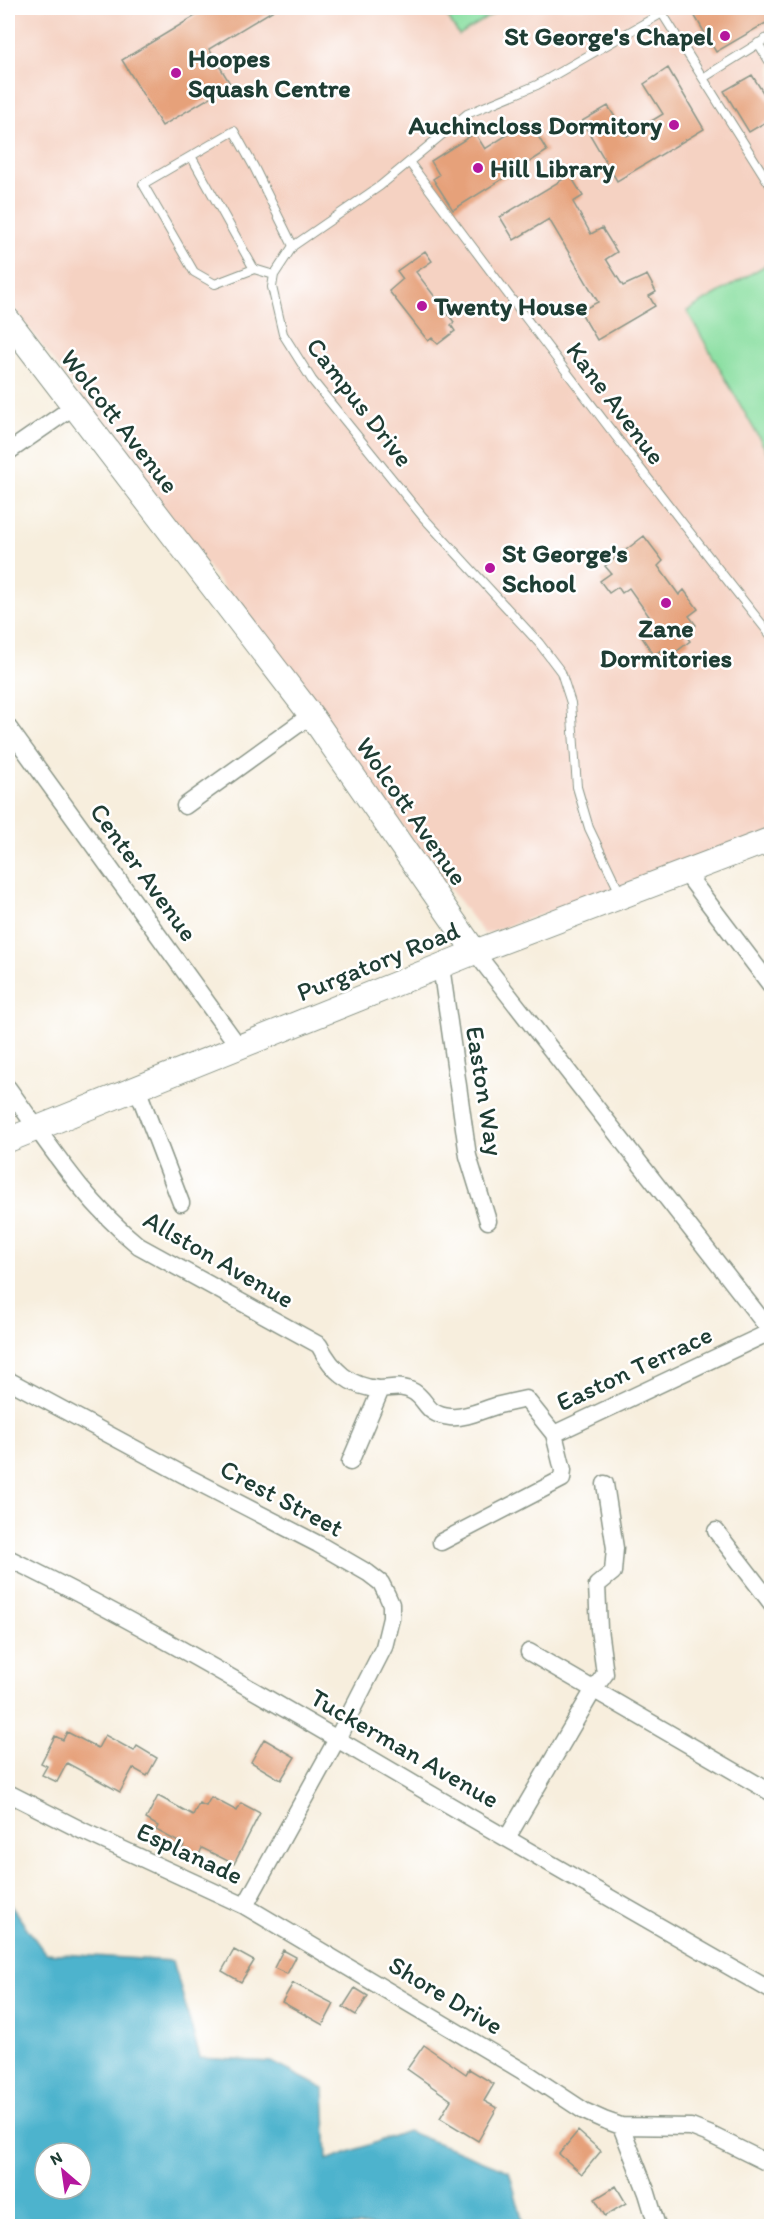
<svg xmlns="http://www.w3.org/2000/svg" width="779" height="2234" font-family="Itim,sans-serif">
<rect width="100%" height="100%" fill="#fff"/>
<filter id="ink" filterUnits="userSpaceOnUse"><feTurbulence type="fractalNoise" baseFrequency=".0167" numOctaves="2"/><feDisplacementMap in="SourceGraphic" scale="12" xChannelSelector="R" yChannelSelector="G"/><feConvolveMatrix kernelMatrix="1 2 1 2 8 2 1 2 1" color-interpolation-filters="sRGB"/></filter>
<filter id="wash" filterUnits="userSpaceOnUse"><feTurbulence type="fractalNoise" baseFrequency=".008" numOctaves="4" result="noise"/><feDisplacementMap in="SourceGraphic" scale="24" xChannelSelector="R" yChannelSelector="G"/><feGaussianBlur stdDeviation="1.35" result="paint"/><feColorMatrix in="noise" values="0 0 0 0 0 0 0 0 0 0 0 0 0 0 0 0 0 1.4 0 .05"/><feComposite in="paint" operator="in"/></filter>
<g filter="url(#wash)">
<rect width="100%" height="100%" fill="#f7eedd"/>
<path fill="#f5d2c2" d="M8,8H771V835L484,934L8,300Z"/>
<path fill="#8bdfa2" stroke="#558e6b" stroke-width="1.5" d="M442,8H503L459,35Z
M771,262V459L687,311Z"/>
<path fill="#4eb3cd" stroke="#367880" stroke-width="1.5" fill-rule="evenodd" d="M8,1902L45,1953L173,1961L200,2058L272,2062L324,2089L327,2160L407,2131L509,2171L524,2226H8ZM45,2153H81V2189H45Z"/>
<g id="blocks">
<path fill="#e6a17a" d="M196,8H277L209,49L231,85L162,126L122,60L200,13Z
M703,8H771V20L716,52L693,13Z
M668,68L704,129L617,181L582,121L608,106L627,136L663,114L644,84Z
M752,75L771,105V119L749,132L724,91Z
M529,121L547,151L453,210L433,179L439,175L431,161L475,133L485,149Z
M570,175L583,196L573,202L591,234L602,228L617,252L606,259L623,286L647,275L656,292L649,296L655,306L597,340L580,311L598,302L549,219L514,240L500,217Z
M425,251L432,261L416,272L454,322L451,325L455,331L438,344L432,338L428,341L389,291L403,279L397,271Z
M644,536L663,561L658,566L679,595L684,590L698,609L689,616L696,625L684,633L690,641L667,659L661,650L654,655L641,636L648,631L644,625L651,619L629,588L622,593L618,587L609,593L600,581L611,573L605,566Z
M67,1732L98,1748L105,1735L134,1751L137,1746L157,1758L147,1776L133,1768L120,1792L67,1763L57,1782L42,1775L47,1766L41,1763L55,1736L63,1740Z
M264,1739L295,1757L281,1780L251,1762Z
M158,1796L193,1815L199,1803L206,1806L211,1797L237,1811L241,1803L260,1813L234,1864L202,1848L198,1857L182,1849L184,1845L156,1830L158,1826L146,1819Z
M234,1950L254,1961L241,1982L222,1971Z
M283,1950L296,1957L287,1974L274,1968Z
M293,1983L334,2004L323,2025L282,2002Z
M355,1988L368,1996L356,2015L343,2007Z
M424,2045L466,2074L469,2069L494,2084L484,2101L497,2108L478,2141L440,2118L451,2100L407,2069Z
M578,2131L601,2151L582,2174L559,2154Z
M616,2186L626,2203L605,2216L595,2199Z"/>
</g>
</g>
<g filter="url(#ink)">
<use href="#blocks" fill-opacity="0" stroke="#8b9688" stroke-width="1.5"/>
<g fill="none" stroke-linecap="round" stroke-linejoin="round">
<defs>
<path id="lane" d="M662,13L772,188
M758,43L772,66
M703,78L772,35
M191,156L254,269
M409,162C528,322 648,481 772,637
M274,275L254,269L215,284L194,272L143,184L234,131L254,167L293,246
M620,893L589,828L577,787L571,703L561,672L539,643L423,517L312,380L283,334L272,287L274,275L293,246L380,186L467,114L537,85L671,8"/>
<path id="street" d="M8,452L73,407
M8,727L239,1047
M185,806L311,715
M685,872L772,987
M475,952L772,1333
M441,966L468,1156L488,1221
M8,1088C50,1146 83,1200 139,1246L319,1345C332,1370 349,1387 379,1389C392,1389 400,1384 414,1392C428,1401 426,1415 450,1417C465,1419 484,1409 499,1405C508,1403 517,1401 526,1399L554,1434L563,1470L562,1479L441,1542
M137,1088L181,1203
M8,1380L182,1474L318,1544L368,1573L381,1583L387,1595L391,1604V1618L384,1647L337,1739L245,1906
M554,1434L770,1332
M350,1462L381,1389
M716,1531L772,1604
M8,1558C141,1623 267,1698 395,1773C520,1847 646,1919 772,1991
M529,1652L772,1793
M8,1793L83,1831L245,1906L531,2076L584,2111L604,2120L621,2126L691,2127L709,2134L772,2165
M507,1838L594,1689L605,1674L599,1629L597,1585L613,1572L615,1548L605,1484
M621,2126L647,2193L657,2226"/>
<path id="secondary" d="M8,320L311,715L475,952
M8,1140L475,952L772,839"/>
</defs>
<use href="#lane" stroke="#8b9688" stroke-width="10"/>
<use href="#street" stroke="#8b9688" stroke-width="19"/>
<use href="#secondary" stroke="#8b9688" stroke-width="26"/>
<use href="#lane" stroke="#fff" stroke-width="8"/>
<use href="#street" stroke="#fff" stroke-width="16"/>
<use href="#secondary" stroke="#fff" stroke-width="24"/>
</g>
</g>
<g fill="#b5179e" stroke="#fff" stroke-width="2">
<circle cx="725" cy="36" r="6"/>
<circle cx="176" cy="73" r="6"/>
<circle cx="674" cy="125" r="6"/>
<circle cx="478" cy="168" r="6"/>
<circle cx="422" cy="306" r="6"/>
<circle cx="490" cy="568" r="6"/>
<circle cx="666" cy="603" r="6"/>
</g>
<g text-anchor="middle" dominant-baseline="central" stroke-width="5" stroke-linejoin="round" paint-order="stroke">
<g font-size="26" font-weight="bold" fill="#1f3d34" stroke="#fff" text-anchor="start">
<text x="713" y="36" text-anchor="end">St George's Chapel</text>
<text x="188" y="58">Hoopes<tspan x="188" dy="30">Squash Centre</tspan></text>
<text x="662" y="125" text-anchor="end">Auchincloss Dormitory</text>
<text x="490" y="168">Hill Library</text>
<text x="434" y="306">Twenty House</text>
<text x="502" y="553">St George's<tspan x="502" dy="30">School</tspan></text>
<text x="666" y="628" text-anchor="middle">Zane<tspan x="666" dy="30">Dormitories</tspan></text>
</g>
<g font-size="26" fill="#1f3d34" stroke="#fff">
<text transform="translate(360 402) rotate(52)">Campus Drive</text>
<text transform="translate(616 403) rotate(53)">Kane Avenue</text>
<text transform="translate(120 421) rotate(52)">Wolcott Avenue</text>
<text transform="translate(412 811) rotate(55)">Wolcott Avenue</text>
<text transform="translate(144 872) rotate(54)">Center Avenue</text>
<text transform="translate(378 961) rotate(-22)">Purgatory Road</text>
<text transform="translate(485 1091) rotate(81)">Easton Way</text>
<text transform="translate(219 1259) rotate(30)">Allston Avenue</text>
<text transform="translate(634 1368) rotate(-25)">Easton Terrace</text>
<text transform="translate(282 1498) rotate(28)">Crest Street</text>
<text transform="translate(405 1748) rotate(30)">Tuckerman Avenue</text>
<text transform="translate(190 1853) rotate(25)">Esplanade</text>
<text transform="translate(446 1995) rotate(31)">Shore Drive</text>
</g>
</g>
<rect width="779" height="2234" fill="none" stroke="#fff" stroke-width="30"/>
<g transform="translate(63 2171) rotate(331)"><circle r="28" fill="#ffffff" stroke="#a5b1ae" stroke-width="1.5"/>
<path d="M0-4.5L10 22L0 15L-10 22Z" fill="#b5179e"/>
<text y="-9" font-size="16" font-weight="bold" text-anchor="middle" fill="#1f3d34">N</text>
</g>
</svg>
